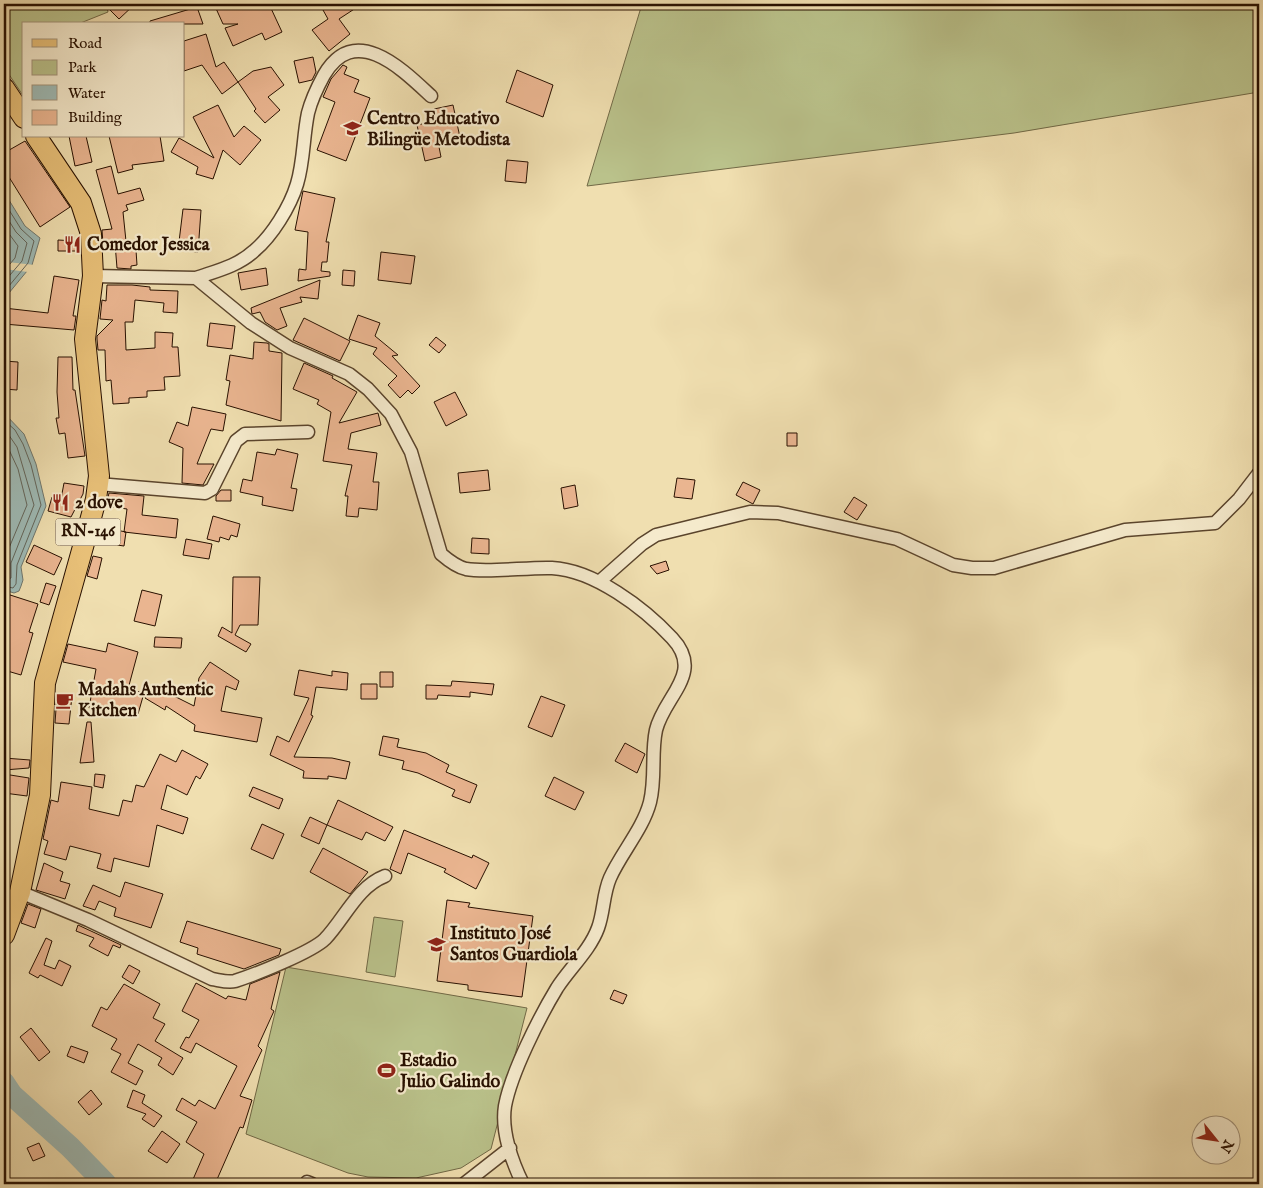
<svg xmlns="http://www.w3.org/2000/svg" width="1263" height="1188" font-family="'IM FELL English',serif">
<rect width="100%" height="100%" fill="#f0dfb0"/>
<filter id="stains"><feTurbulence type="fractalNoise" baseFrequency=".004" numOctaves="4"/><feColorMatrix values="0 0 0 0 .2 0 0 0 0 .09 0 0 0 0 .02 0 0 0 .5 -.17"/></filter>
<radialGradient id="worn" r=".72"><stop offset=".6" stop-color="#630" stop-opacity="0"/><stop offset="1" stop-color="#630" stop-opacity=".3"/></radialGradient>
<path fill="#bac28b" stroke="#716946" d="M4,4H106L108,12L78,24H24V97L4,67Z
M642,4H1259V92L1014,133L587,186Z
M374,917L403,921L395,977L366,972Z
M286,967L527,1008L491,1149L461,1168L416,1178L368,1177L348,1173L246,1134Z"/>
<path fill="#9ebab5" stroke="#6f766d" d="M4,192L25,226L40,238L32,265L4,299Z
M4,413L24,434L36,464L46,506L21,567L23,580L21,586L19,591L14,593L4,590Z"/>
<path fill="#f0dfb0" d="M4,261L7,262L35,265L31,273L28,272L4,269Z"/>
<g fill="none" stroke-linecap="round" stroke-linejoin="round">
<path stroke="#63655a" stroke-width="1" d="M4,202L21,229L34,241L28,263L4,292
M4,213L16,232L27,243L22,261L4,282
M4,227L18,246L15,258L4,271
M4,420L15,430L23,444L31,465L41,505L17,565L16,584L13,588L4,586
M4,428L17,447L34,505L11,563V578L4,580
M4,439L18,469L27,505L4,560"/>
<path stroke="#9ebab5" stroke-width="22" d="M4,1083L12,1095L70,1147L106,1184"/>
</g>
<path fill="#eab590" stroke="#281000" d="M115,4H135L119,19L109,9Z
M214,4H269L282,32L265,40L262,33L233,46L225,28L238,24H223Z
M333,4H362L339,19L350,34L329,51L312,30L328,19L323,10Z
M197,7L203,24H150V21Z
M206,34L216,67L224,62L238,82L253,71L271,67L284,85L268,97L280,110L265,123L254,111L256,109L238,82L222,94L202,65L184,71V41Z
M313,57L316,72L312,80L299,83L294,61Z
M343,65L347,67L344,74L359,80L354,92L370,98L346,161L317,150L335,102L323,97L331,79Z
M517,70L553,85L543,117L506,102Z
M218,105L234,137L244,126L261,140L240,165L223,150L213,179L196,174L198,167L171,152L179,138L214,158L193,117Z
M453,105L461,142L439,147L441,157L425,161L417,125L436,121L434,109Z
M69,136H86L92,162L75,166Z
M109,136H160L164,161L132,165L133,169L118,173Z
M25,141L70,207L40,227L4,169V153Z
M507,160L528,162L526,183L505,181Z
M111,166L118,194L140,188L144,200L126,205L128,210L123,212L127,251L136,250L137,265L131,266V269L117,268L115,243L103,244L102,230L112,229L96,170Z
M303,191L335,198L326,242H329L327,262H322L321,271L330,272V276L298,281L299,269L306,270L308,232L295,230Z
M183,209L201,210L198,252L178,250Z
M58,240L77,241V251H58Z
M381,252L415,256L411,284L378,280Z
M266,268L268,285L241,290L238,273Z
M343,270L355,271L354,286L342,285Z
M54,276L79,280L73,316H76L74,330L4,324V308L48,313Z
M320,280L318,299L300,297L302,302L280,308L287,326L277,330L265,322L260,312L252,314L251,308Z
M107,285H132L150,287V290L178,291L177,313L163,312L164,303L135,300L133,322H125L126,350L155,348V332L173,333L172,347H178L180,376L164,377L165,390L147,391V397L129,398V403L113,404L111,380L106,381L105,350H98L97,339V336L113,320L100,319L102,300L106,301Z
M358,315L380,323L375,336L398,355L392,356L420,386L412,394L408,390L400,398L388,385L397,376L373,354L377,348L349,339Z
M304,318L350,341L340,361L293,340Z
M210,323L235,326L232,349L207,346Z
M436,337L446,345L439,353L429,345Z
M254,342L267,343L269,344V351L282,353L281,421L226,405L230,381L226,380L230,355L253,359Z
M58,357H72L73,390H75L85,456L68,458L65,433L59,434L56,418H59L57,392Z
M4,361L18,362L17,390L4,389Z
M304,363L333,376L332,378L357,392L339,423L378,413L381,425L351,433L348,449L377,453L373,482H379L377,510L359,508L358,517L346,516L348,496H345L352,465L323,461L331,412L317,404L319,400L293,389Z
M455,392L467,415L446,426L434,402Z
M192,407L226,414L223,431L211,429L197,464H214L203,485L182,483L183,448L169,442L177,422L188,426Z
M787,433H797V446H787Z
M277,449L298,454L291,488L297,489L293,511L262,505L263,497L240,492L243,479L252,481L257,452L275,455Z
M488,470L490,490L460,493L458,473Z
M677,478L695,480L692,499L674,497Z
M743,482L760,490L753,504L736,495Z
M64,483L84,486L83,494L71,517L48,511L52,497L61,499Z
M575,485L578,506L564,509L561,488Z
M221,490H231V501H216V496Z
M109,493L144,496L142,515L178,519L176,538L124,532L127,509L106,506Z
M854,497L867,505L857,520L844,512Z
M213,516L240,524L237,537L231,535L229,540L220,537L219,542L207,539Z
M106,528L126,532L124,546L103,543Z
M472,538L489,539V554L471,553Z
M186,539L212,544L209,559L183,555Z
M34,545L62,558L54,575L26,562Z
M93,556L102,558L97,579L87,576Z
M666,561L669,570L657,574L650,566Z
M233,577H260L258,625H240L235,635L251,644L246,652L218,636L222,627L232,633Z
M46,583L56,586L49,605L40,602Z
M142,590L162,595L155,626L134,621Z
M4,593L38,604L29,632L33,633L21,675L4,670Z
M155,637L182,638L181,648L154,647Z
M108,643L138,652L128,689L144,693L138,714L102,706V710L89,708L96,669L63,662L68,644L106,652Z
M210,662L239,681L236,690L226,686L221,711L262,718L257,742L194,731L195,725L166,706L165,710L145,698L152,685L194,706L199,678Z
M299,670L332,676V671L348,673L347,690L316,687L311,715L313,716L294,757L332,758L350,762L346,779L328,776V779L303,778L304,771L270,755L277,736L289,742L309,698L294,695Z
M380,672H393V687H380Z
M452,681L494,684L492,695L470,692V697L438,695L437,699H426V685L451,686Z
M361,684H377V699H361Z
M57,695L72,696L69,724L55,723Z
M541,696L565,705L552,737L528,727Z
M87,722H91L94,762L80,763Z
M383,736L399,739L397,747L426,753L449,765L446,772L477,785L470,803L452,796L455,790L418,773L402,769L404,761L379,755Z
M625,743L645,754L637,773L615,761Z
M182,750L208,764L200,779L196,776L187,795L167,785L161,809L188,818L183,834L157,825L149,867L114,858L111,872L97,868L101,854L70,846L66,860L44,854L48,841L43,839L51,800L58,802L61,782L92,787L89,809L119,816L123,800L132,802L136,785L144,787L160,754L176,762Z
M4,758L30,760L29,768L4,770Z
M4,774L29,778L27,796L4,793Z
M95,774L105,775L103,788L94,786Z
M554,777L584,792L575,810L545,796Z
M253,787L283,799L279,809L249,796Z
M338,800L393,827L385,841L366,832L362,840L327,825Z
M310,817L327,825L319,844L301,836Z
M262,824L284,834L273,859L251,849Z
M404,830L472,858L473,855L489,863L476,889L444,872L446,869L408,853L401,874L390,869Z
M323,848L368,872L350,894L310,872Z
M44,863L63,872L60,881L70,884L65,899L36,890Z
M125,882L163,894L151,928L114,916L116,908L99,901L95,910L83,906L93,885L120,897Z
M447,900L470,903L468,907L533,916L522,997L468,990V985L437,981Z
M28,904L41,909L35,928L21,923Z
M187,921L281,949L279,955L244,969L197,954L198,948L180,942Z
M78,925L121,945L120,948L113,945L108,956L89,946L94,938L76,931Z
M46,938L52,941L44,965L55,969L59,960L71,966L62,986L40,975L38,978L29,973Z
M129,965L140,971L133,984L122,977Z
M280,972L271,1009L274,1011L258,1046L262,1050L240,1096L252,1100L243,1128L240,1127L215,1184H191L204,1154L186,1142L197,1122L176,1110L182,1098L195,1106L199,1100L215,1109L237,1066L196,1043L191,1053L180,1048L186,1037L189,1038L199,1020L182,1011L196,983L226,999L228,996L246,1000L250,984Z
M124,984L160,1004L153,1018L165,1024L155,1041L183,1058L173,1075L158,1065L162,1058L138,1044L128,1063L143,1071L136,1085L111,1072L121,1054L111,1049L117,1039L92,1026L101,1007L107,1010Z
M614,990L627,995L623,1004L610,999Z
M31,1028L50,1052L39,1061L20,1037Z
M71,1046L88,1052L84,1063L67,1056Z
M91,1090L102,1104L89,1115L78,1102Z
M133,1090L145,1095L142,1103L162,1116L154,1127L142,1119L146,1114L127,1107Z
M162,1131L180,1144L167,1163L148,1151Z
M39,1143L45,1156L33,1161L27,1148Z"/>
<g fill="none" stroke-linecap="round" stroke-linejoin="round">
<defs>
<path id="minor" d="M93,276L196,278L251,323L290,348L349,374L368,389L391,414L411,452L441,554C448,560 457,567 466,569C488,573 528,567 552,568C594,570 644,608 672,638C705,673 664,696 656,730C651,753 656,778 650,802C643,829 621,853 610,878C603,894 604,912 598,928C590,950 570,968 557,988C540,1016 511,1073 505,1106C501,1131 512,1162 523,1184
M196,278C216,271 238,266 254,251C272,236 290,207 297,184C304,161 303,137 308,113C311,101 318,86 324,75C355,22 402,69 431,96
M98,484L205,493L212,489L236,441L245,434L308,432
M599,582L642,544L656,535L750,512L778,513L897,539L953,565L972,568H994L1125,530L1215,523L1239,499L1259,473
M20,892L88,920L212,979C219,980 228,983 235,981C254,975 312,952 325,939C345,918 357,887 385,876
M307,1182L312,1184
M464,1184L510,1148"/>
<path id="primary" d="M4,88L24,118
M4,935L20,892L40,795L45,683L86,536L96,499L99,476L85,339L93,276L91,234L81,203L36,136"/>
</defs>
<use href="#minor" stroke="#5a442c" stroke-width="15"/>
<use href="#primary" stroke="#281000" stroke-width="22"/>
<use href="#minor" stroke="#f5eacc" stroke-width="12"/>
<use href="#primary" stroke="#e8c078" stroke-width="20"/>
</g>
<defs>
<symbol id="school-bare" viewBox="-9 -9 18 18"><path d="M0-5L7-2L0 1L-7-2ZM-4 1L0 2.5L4 1V4Q0 6-4 4Z" fill="#8f2418" stroke="#f5eacc" stroke-width="2.5" paint-order="stroke"/></symbol>
<symbol id="restaurant-bare" viewBox="-9 -9 18 18"><path d="M-5-6h1v4h1v-4h1v4h1v-4h1v5L-1.5 .5V6h-2V.5L-5-1ZM5-6V6H3V1.5H1.5Q1.5-4 5-6Z" fill="#8f2418" stroke="#f5eacc" stroke-width="2.5" paint-order="stroke"/></symbol>
<symbol id="cafe-bare" viewBox="-9 -9 18 18"><path d="M-5.5-4.5H6V0H3Q3 3.5 0 3.5H-2.5Q-5.5 3.5-5.5 0ZM3-3.2v2h1.7v-2ZM-6 4.5H4V6H-6Z" fill="#8f2418" stroke="#f5eacc" stroke-width="2.5" paint-order="stroke"/></symbol>
<symbol id="stadium-bare" viewBox="-9 -9 18 18"><path d="M0-5a6.5 5 0 1 0 0 10a6.5 5 0 1 0 0-10ZM-3.5-1.8h7v3.6h-7Z" fill="#8f2418" stroke="#f5eacc" stroke-width="2.5" paint-order="stroke"/></symbol>
</defs>
<g fill-rule="evenodd">
<use href="#school-bare" x="340" y="116" width="25" height="25"/>
<use href="#restaurant-bare" x="60" y="232" width="25" height="25"/>
<use href="#restaurant-bare" x="48" y="490" width="25" height="25"/>
<use href="#cafe-bare" x="52" y="688" width="25" height="25"/>
<use href="#school-bare" x="424" y="932" width="25" height="25"/>
<use href="#stadium-bare" x="374" y="1058" width="25" height="25"/>
</g>
<g text-anchor="middle" dominant-baseline="central" stroke-width="4.5" stroke-linejoin="round" paint-order="stroke">
<rect fill="#f5eacc" stroke="#66513d" stroke-width="1" x="55.5" y="518.5" width="65" height="27" rx="4"/>
<g font-size="16" font-weight="bold" fill="#281000">
<text x="88" y="532">RN-146</text>
</g>
<g font-size="18" font-weight="bold" fill="#281000" stroke="#f5eacc" text-anchor="start">
<text x="367" y="119">Centro Educativo<tspan x="367" dy="21">Bilingüe Metodista</tspan></text>
<text x="87" y="245">Comedor Jessica</text>
<text x="75" y="503">2 dove</text>
<text x="78" y="690">Madahs Authentic<tspan x="78" dy="21">Kitchen</tspan></text>
<text x="450" y="934">Instituto José<tspan x="450" dy="21">Santos Guardiola</tspan></text>
<text x="400" y="1061">Estadio<tspan x="400" dy="21">Julio Galindo</tspan></text>
</g>
</g>
<rect width="1263" height="1188" fill="none" stroke="#f0dfb0" stroke-width="20"/>
<rect x="5" y="5" width="1253" height="1178" fill="none" stroke="#281000" stroke-width="2.5"/>
<rect x="10" y="10" width="1243" height="1168" fill="none" stroke="#281000"/>
<rect x="22" y="22" width="162" height="115" fill="#f5eacc" stroke="#a3937a"/>
<rect x="32" y="39" width="25" height="8" fill="#e8c078" stroke="#a3937a"/>
<text x="68" y="48" font-size="15" fill="#281000">Road</text>
<rect x="32" y="60" width="25" height="15" fill="#bac28b" stroke="#a3937a"/>
<text x="68" y="72" font-size="15" fill="#281000">Park</text>
<rect x="32" y="85" width="25" height="15" fill="#9ebab5" stroke="#a3937a"/>
<text x="68" y="98" font-size="15" fill="#281000">Water</text>
<rect x="32" y="110" width="25" height="15" fill="#eab590" stroke="#a3937a"/>
<text x="68" y="122" font-size="15" fill="#281000">Building</text>
<g transform="translate(1216 1140) rotate(120)"><circle r="24" fill="#f5eacc" stroke="#a3937a"/>
<path d="M0-4L9 19L0 12L-9 19Z" fill="#8f2418"/>
<text y="-8" font-size="14" font-weight="bold" text-anchor="middle" fill="#281000">N</text>
</g>
<rect width="100%" height="100%" filter="url(#stains)"/>
<rect width="100%" height="100%" fill="url(#worn)"/>
</svg>
